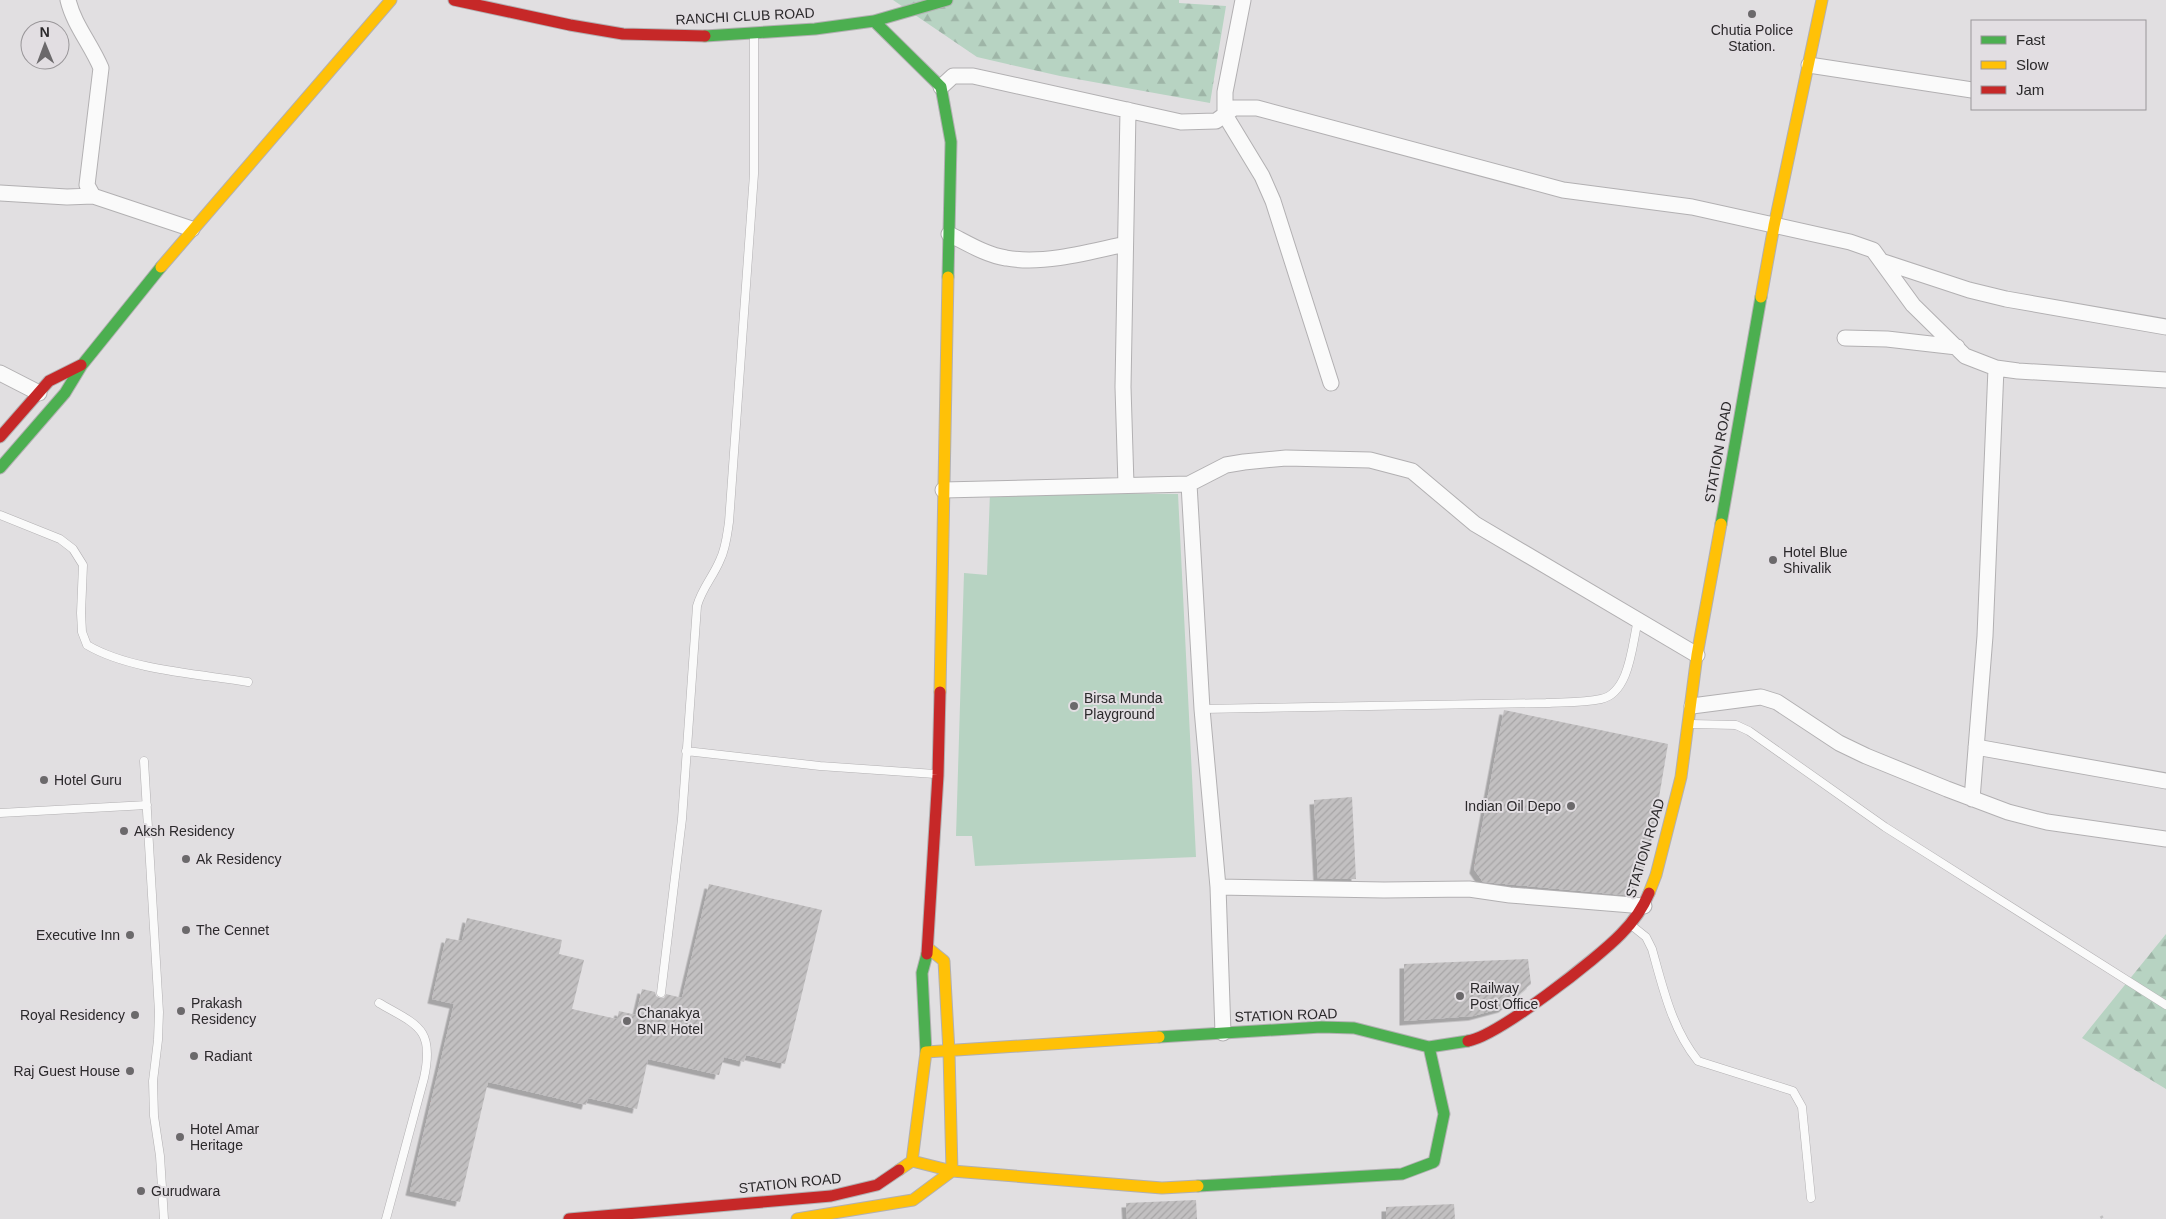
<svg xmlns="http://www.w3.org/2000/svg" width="2166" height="1219" font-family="Helvetica,sans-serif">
<defs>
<pattern id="forest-firs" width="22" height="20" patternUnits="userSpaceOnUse" patternTransform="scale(1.25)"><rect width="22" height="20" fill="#b7d3c2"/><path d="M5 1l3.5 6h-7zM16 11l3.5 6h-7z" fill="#9eb5a7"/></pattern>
<pattern id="building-hatch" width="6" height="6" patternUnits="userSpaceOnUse" patternTransform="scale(1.25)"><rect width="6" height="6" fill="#c2c0c1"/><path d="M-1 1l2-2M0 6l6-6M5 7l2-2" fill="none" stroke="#a7a5a6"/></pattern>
<filter id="shadow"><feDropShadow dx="-4.5" dy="4.5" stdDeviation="0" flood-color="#0004"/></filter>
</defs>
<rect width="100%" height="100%" fill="#e1dfe1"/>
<path fill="url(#forest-firs)" d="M893,0H1179V3L1226,6L1210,103L1060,76L977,57Z
M2166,934V1089L2082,1038Z"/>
<path fill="#b7d3c2" d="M990,492L1178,494L1196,857L975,866L972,836H956L964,573L987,575Z"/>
<path fill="url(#building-hatch)" filter="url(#shadow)" d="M1504,710L1668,744L1652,839L1643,871L1634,896L1483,882L1474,869Z
M1352,797L1356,879H1318L1314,800Z
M709,884L822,910L785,1064L746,1055L744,1062L724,1057L719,1075L648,1059L637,1109L588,1098L586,1105L488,1082L460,1202L410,1191L454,1004L432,999L446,938L462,941L467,918L562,940L559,954L584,960L572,1009L617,1019L619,1011L636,1015L642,989L655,992L656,996L660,998H664L666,994L682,998Z
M1528,959L1531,984L1503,1008L1473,1016L1404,1021V964Z
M1196,1200L1197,1219H1127L1126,1203Z
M1454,1204L1455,1219H1386V1207Z"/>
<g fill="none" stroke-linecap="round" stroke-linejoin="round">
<defs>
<path id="lane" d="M0,515L60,539L73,549L83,565L81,613L82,632L87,645C129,670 199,674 248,682
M1202,709L1546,703C1564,702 1583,703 1601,699C1630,693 1632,644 1638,620
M1691,724L1736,725L1749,731L1885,827L2166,1005
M686,751L820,766L935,774
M144,761L159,1012L158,1040L153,1081L154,1116L160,1156L164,1219
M0,813L147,805
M1631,925L1646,937L1652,949C1663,988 1672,1029 1698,1061L1793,1091L1802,1107L1811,1198
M661,993L682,819L697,606C702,588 713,577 720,560C726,548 727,535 729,522L754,174V35
M379,1003C417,1025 435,1028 424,1078L386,1219"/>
<path id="street" d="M68,0C74,25 91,44 101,68L87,185L93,196L192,229
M1243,0L1225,92V115L1262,176L1273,201L1331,383
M1809,65L1972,90
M941,87L953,76H973L1181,122L1216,121L1234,108H1257L1563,190L1692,207L1850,242L1873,250L1913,305L1965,356L1996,368L2018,371L2166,380
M0,193L67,197L93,196
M949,234C967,243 986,255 1006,258C1043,265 1090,252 1125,244
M1884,262L1969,290L2006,299L2166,327
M1845,338L1887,339L1957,347
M0,373L39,393
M1189,484L1202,709L1218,887L1384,890L1469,889L1510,895L1644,906
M1126,485L1123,387L1128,110
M943,490L1189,484L1226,465L1244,462L1286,458L1370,460L1412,471L1475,524L1697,655
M1692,706L1761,697L1777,702L1839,743L1866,756L1947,789L2008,812L2047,822L2166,839
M1976,747L2166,781
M1972,799L1985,636L1996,368
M1218,887L1223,1033"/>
<path id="fast" d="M874,21L941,87L951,142L948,277
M705,36L815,29L874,21L947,0
M0,468L65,393L82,365L161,267
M1721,524L1761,297
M1159,1037L1321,1027L1354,1028L1429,1047L1468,1041
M926,1052L922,973L927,954
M1198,1186L1402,1174L1434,1162L1444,1114L1429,1047"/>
<path id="slow" d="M161,267L391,0
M1761,297L1774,226L1822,0
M940,692L948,277
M1649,893L1656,875L1681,777L1697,655L1721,524
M912,1161L952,1171L1162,1188L1198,1186
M899,1170L912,1161L926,1052L1159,1037
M797,1219L913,1200L952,1171L949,1052L944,961L928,948"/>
<path id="jam" d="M454,0L570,25L623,34L705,36
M0,437L49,381L81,365
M927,954L938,775L940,692
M1468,1041C1498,1036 1598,958 1621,934C1633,922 1643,908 1649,893
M569,1219L831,1196L877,1185L899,1170"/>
</defs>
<use href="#lane" stroke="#b2b0b2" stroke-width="9"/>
<use href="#street" stroke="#b2b0b2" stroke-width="17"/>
<use href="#fast" stroke="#b2b0b2" stroke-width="13"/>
<use href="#slow" stroke="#b2b0b2" stroke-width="13"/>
<use href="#jam" stroke="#b2b0b2" stroke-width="13"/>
<path stroke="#c0bfc0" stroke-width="3" stroke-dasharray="2.5 4" stroke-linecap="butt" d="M2101,1216L2103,1219"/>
<use href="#lane" stroke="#fafafa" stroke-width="8"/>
<use href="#street" stroke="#fafafa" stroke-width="15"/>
<use href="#fast" stroke="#4caf50" stroke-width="11"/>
<use href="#slow" stroke="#ffc107" stroke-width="11"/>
<use href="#jam" stroke="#c62828" stroke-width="11"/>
</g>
<g fill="#6b696b" stroke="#e2dee2" stroke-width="2">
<circle cx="1752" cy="14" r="5"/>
<circle cx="1773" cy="560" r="5"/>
<circle cx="1074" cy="706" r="5"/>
<circle cx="44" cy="780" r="5"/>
<circle cx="1571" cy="806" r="5"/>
<circle cx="124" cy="831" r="5"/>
<circle cx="186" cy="859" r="5"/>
<circle cx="186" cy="930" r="5"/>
<circle cx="130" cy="935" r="5"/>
<circle cx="1460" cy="996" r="5"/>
<circle cx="181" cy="1011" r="5"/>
<circle cx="135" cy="1015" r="5"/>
<circle cx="627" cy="1021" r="5"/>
<circle cx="194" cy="1056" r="5"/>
<circle cx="130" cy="1071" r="5"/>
<circle cx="180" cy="1137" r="5"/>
<circle cx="141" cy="1191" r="5"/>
</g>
<g text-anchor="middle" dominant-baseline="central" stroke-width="4" stroke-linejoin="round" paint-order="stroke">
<g font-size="14" fill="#2b292b" stroke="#e2dee2">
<text transform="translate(745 16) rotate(-3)">RANCHI CLUB ROAD</text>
<text transform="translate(1718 452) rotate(-80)">STATION ROAD</text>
<text transform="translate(1645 848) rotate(-73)">STATION ROAD</text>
<text transform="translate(1286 1015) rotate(-2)">STATION ROAD</text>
<text transform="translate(790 1183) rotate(-6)">STATION ROAD</text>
</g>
<g font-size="14" fill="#2b292b" stroke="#e2dee2" text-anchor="start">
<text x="1752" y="30" text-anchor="middle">Chutia Police<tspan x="1752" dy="16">Station.</tspan></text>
<text x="1783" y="552">Hotel Blue<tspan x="1783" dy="16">Shivalik</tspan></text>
<text x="1084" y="698">Birsa Munda<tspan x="1084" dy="16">Playground</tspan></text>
<text x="54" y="780">Hotel Guru</text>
<text x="1561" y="806" text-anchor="end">Indian Oil Depo</text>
<text x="134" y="831">Aksh Residency</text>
<text x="196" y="859">Ak Residency</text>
<text x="196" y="930">The Cennet</text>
<text x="120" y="935" text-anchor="end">Executive Inn</text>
<text x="1470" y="988">Railway<tspan x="1470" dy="16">Post Office</tspan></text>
<text x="191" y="1003">Prakash<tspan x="191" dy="16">Residency</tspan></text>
<text x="637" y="1013">Chanakya<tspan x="637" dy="16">BNR Hotel</tspan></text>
<text x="125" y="1015" text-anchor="end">Royal Residency</text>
<text x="204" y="1056">Radiant</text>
<text x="120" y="1071" text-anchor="end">Raj Guest House</text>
<text x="190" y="1129">Hotel Amar<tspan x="190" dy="16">Heritage</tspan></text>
<text x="151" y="1191">Gurudwara</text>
</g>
</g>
<rect x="1971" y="20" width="175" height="90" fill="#e2dee2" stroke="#999699"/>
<rect x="1981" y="36" width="25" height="8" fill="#4caf50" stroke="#999699"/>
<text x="2016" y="45" font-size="15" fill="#2b292b">Fast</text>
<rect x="1981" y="61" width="25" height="8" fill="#ffc107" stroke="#999699"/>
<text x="2016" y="70" font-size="15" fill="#2b292b">Slow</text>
<rect x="1981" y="86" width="25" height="8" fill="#c62828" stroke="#999699"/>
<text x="2016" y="95" font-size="15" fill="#2b292b">Jam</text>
<g transform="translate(45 45) rotate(359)"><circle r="24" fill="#e2dee2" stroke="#999699"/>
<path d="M0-4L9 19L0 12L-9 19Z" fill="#6b696b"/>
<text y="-8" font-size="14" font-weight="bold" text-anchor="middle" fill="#2b292b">N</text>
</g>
</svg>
